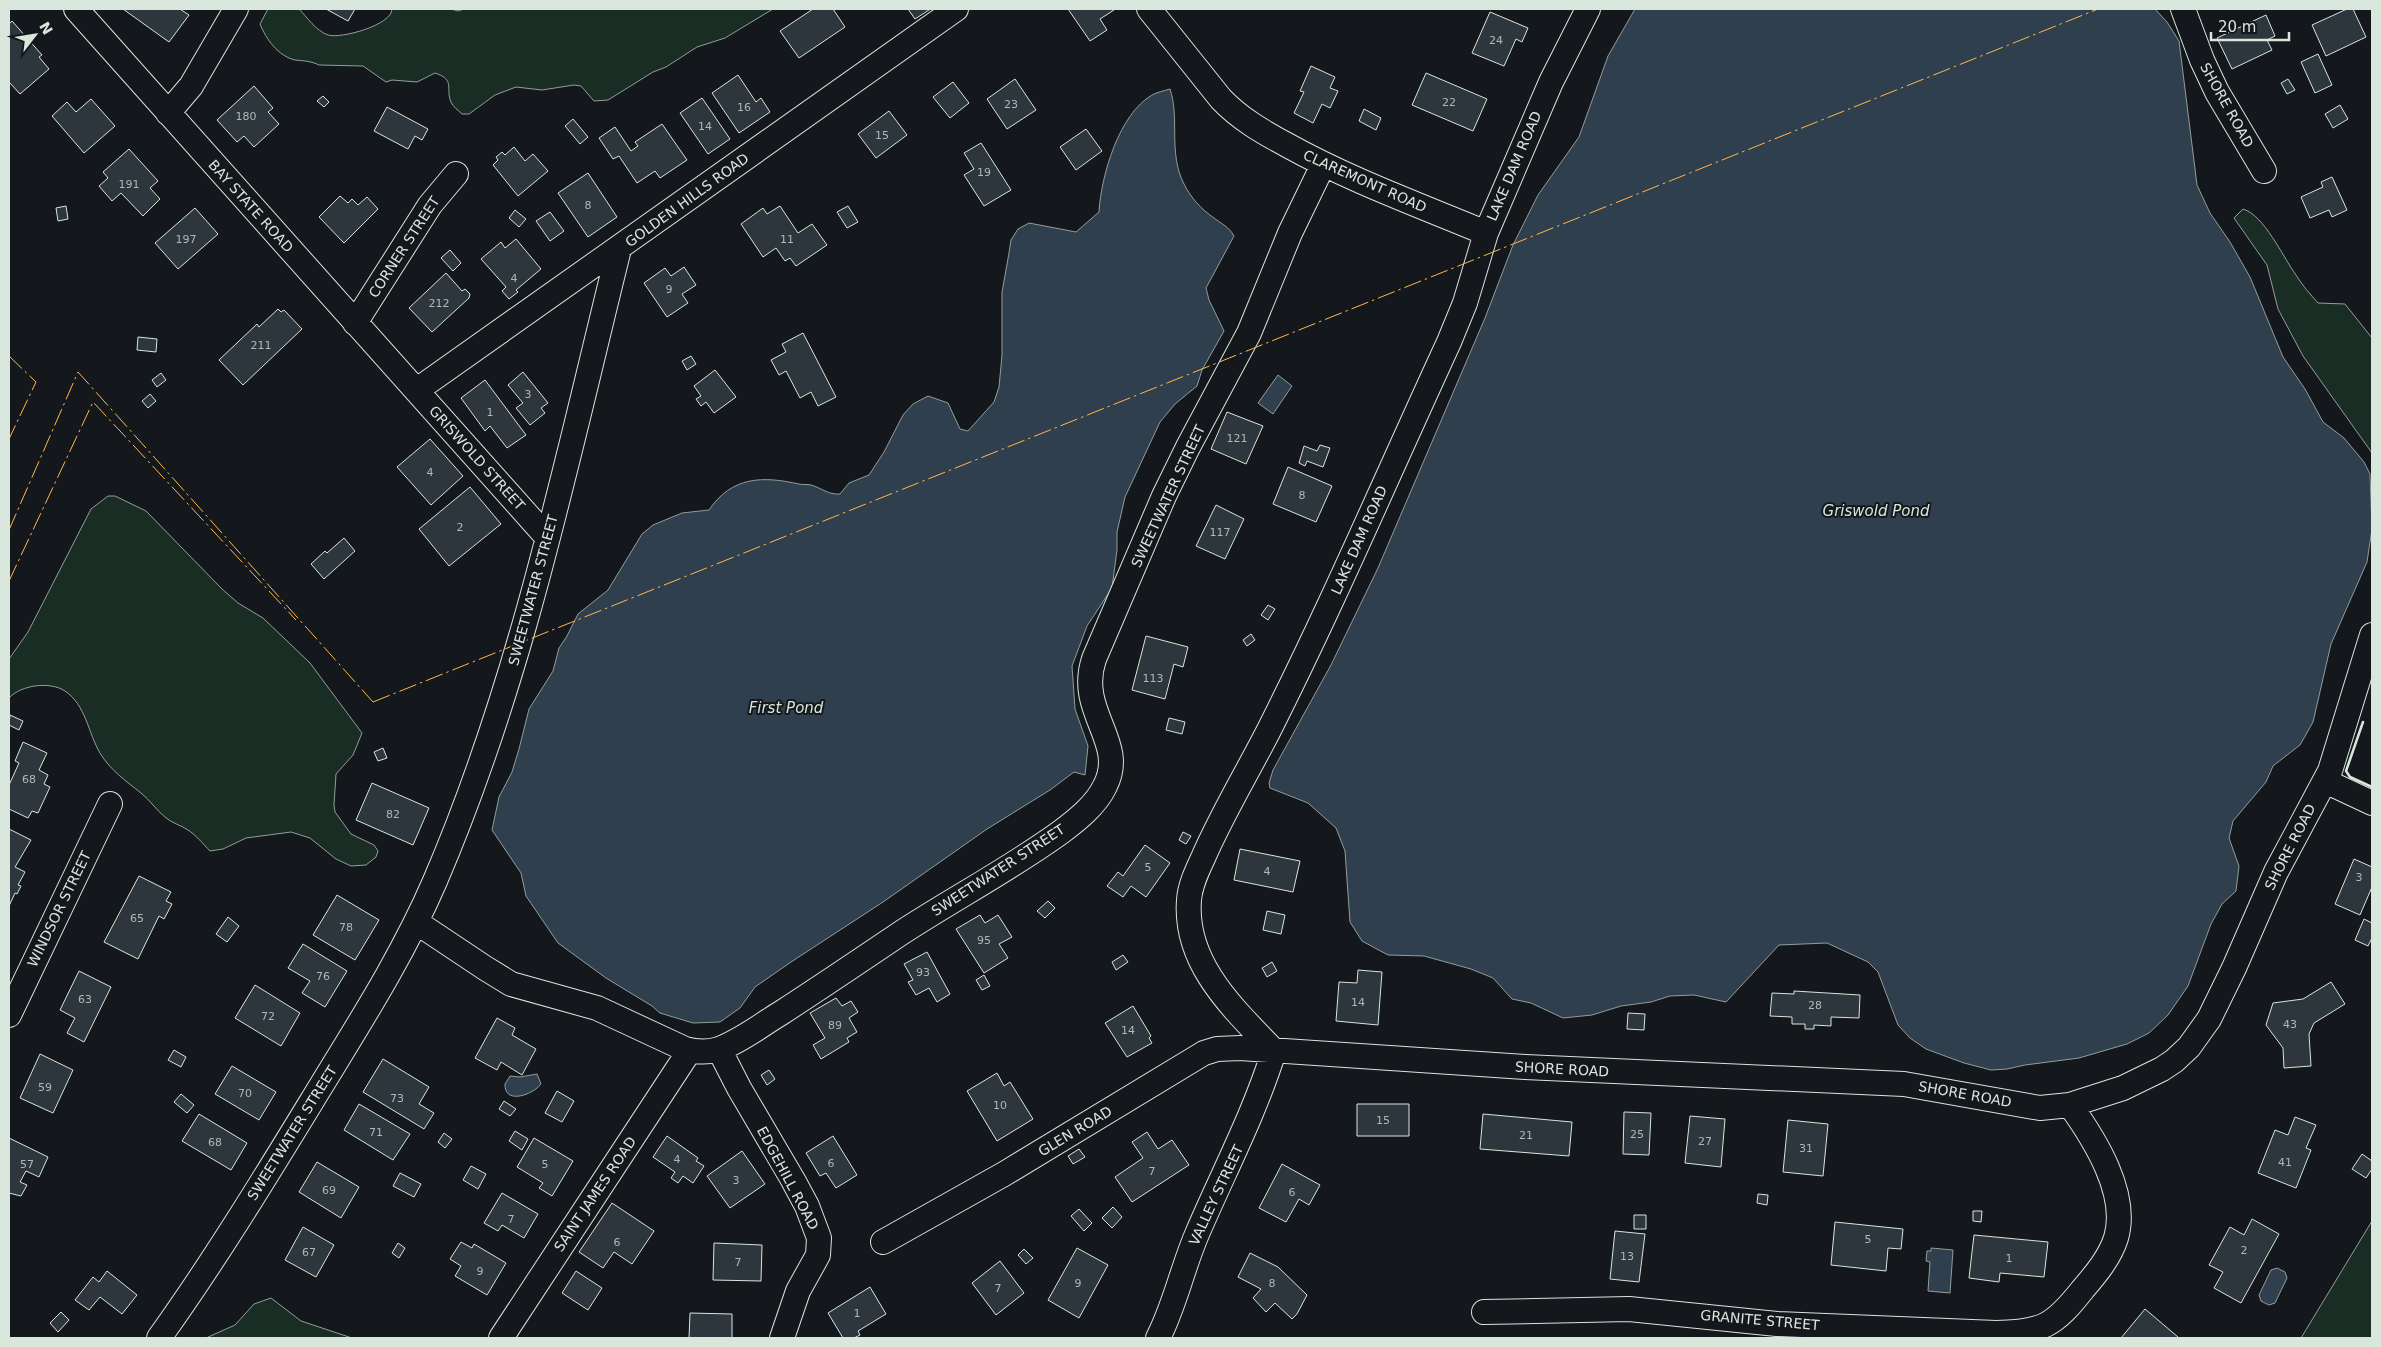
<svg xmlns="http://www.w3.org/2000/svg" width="2381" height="1347" font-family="'DejaVu Sans',sans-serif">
<rect width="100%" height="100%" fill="#14181c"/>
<path fill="#1a2d24" stroke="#939e99" d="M268,9H299C307,17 316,31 328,35C341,39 392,25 392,9H451L458,11L464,9H773L725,38L697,47L666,67L653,72L608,100L594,101L581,86L574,85L542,90L516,87L495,95L469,114H462C458,110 453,107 451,102C445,88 456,80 435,73L417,82L392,80L386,82L363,66L319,65C311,61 304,61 295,60C278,56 266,39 260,24Z
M2243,209C2264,215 2283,257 2296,275C2302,285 2310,294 2318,303L2345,304L2372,338V453L2303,356L2278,309L2267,265L2234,218Z
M108,496H115L146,511L222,589L238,603L263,618L310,663L362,733L353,755L336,774L334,805L335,812L351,834L374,845L378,851L376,857L366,865L351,866L336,859L310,838L291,832L246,838L223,849L210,851C203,844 196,835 188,830C181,825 171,823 165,817C156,810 150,800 141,793C126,781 110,770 100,753C88,733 86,705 65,691C50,681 21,685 9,698V659L28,632L91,509Z
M2372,1221V1338H2301Z
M271,1298L301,1321L352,1338H206L235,1325L254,1304Z"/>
<path fill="#2f3f4d" stroke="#939e99" d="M1635,9H2155L2167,22L2179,41L2197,185L2210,213L2230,242L2250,277L2283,357L2305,389L2323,422L2344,438L2364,462L2370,474L2372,529L2367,562L2331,644L2313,722L2300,745L2273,766L2266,782L2233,821L2229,838L2239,866L2236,891L2222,904L2211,924L2188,986L2168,1015L2149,1033L2127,1044L2079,1058L2025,1065L2007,1069L1991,1070L1964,1063L1926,1049L1910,1038L1898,1025L1878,972L1868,962L1827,943L1779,945L1726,1002L1694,995L1670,996L1651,1002L1621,1006L1592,1015L1563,1018L1531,1003L1512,999L1493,978L1471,969L1424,956L1388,955L1362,941L1350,922L1345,851L1336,828L1308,803L1270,788L1269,783L1273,770L1331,665L1378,568L1485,318L1513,245L1538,195L1579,137L1608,56Z
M1170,89C1180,119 1168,153 1184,184C1191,198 1201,209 1214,218C1222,224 1229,227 1234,236L1206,288L1209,300L1224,331L1202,370L1197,386L1175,404L1160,422L1125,497L1117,532V550L1112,588L1087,626L1072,666L1075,709L1088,746L1085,775L1074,772L1050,790L987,829L883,902L791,962L755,987L740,1008L720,1022L693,1023L660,1013L652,1006L606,978L558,943L526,896L521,873L492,830L499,797L512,772L519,749L529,709L553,671L559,648L567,636L578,614L608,590L642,534L653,525L682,513L709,510C732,476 763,476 799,484C803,485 807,484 811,485C822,488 828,495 840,494L849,483L869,475L884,452L903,415L913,404L928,396L948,403L960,429L968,431L994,402L999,387L1002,355V292L1009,253L1011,240L1018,229L1029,223L1076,232L1099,212C1101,176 1119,114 1152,95C1157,92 1164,91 1170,89Z
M1278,375L1292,386L1273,414L1258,403Z
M537,1074L541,1084C533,1095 504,1105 505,1084L510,1076L520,1077Z
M1931,1248L1953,1250L1950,1293L1928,1291L1930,1262L1926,1261L1927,1251H1931Z
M2277,1268L2285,1272L2287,1278L2275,1303L2269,1305L2261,1301L2259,1295L2271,1270Z"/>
<path fill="#2c363c" stroke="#d8e6dc" d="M123,9H180L189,15L169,42Z
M326,9H355L348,21Z
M813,9H833L845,27L799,58L780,31Z
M908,9H928L929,10L915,19Z
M1068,9H1114V10L1100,19L1107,30L1090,41Z
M2347,9H2353L2366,37L2326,56L2312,25Z
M1490,12L1528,28L1522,42L1516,39L1504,66L1472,53Z
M2266,15L2275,36L2267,40L2272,50L2232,69L2217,38Z
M12,21L42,55L39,57L49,69L20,94L10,83L9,84V24Z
M2318,54L2332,85L2315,93L2301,62Z
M1311,66L1335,77L1330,88L1338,91L1330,108L1322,104L1313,123L1294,113L1304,92L1300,91Z
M1426,73L1487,99L1473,131L1412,105Z
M738,75L756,102L761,98L770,112L739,133L712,93Z
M1015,79L1036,110L1007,129L987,99Z
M2288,79L2295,90L2287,94L2281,83Z
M953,82L969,103L950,118L933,97Z
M254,86L273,108L268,112L279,124L254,147L244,136L237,142L217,120Z
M323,96L329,102L324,107L317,101Z
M702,98L730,139L708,154L680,113Z
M91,99L115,126L84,153L52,116L67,102L76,112Z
M2340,105L2348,119L2333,128L2325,114Z
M387,107L428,129L422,140L415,136L408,149L374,131Z
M1364,109L1381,118L1376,130L1359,121Z
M889,111L907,135L876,158L858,134Z
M573,119L588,137L580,144L565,126Z
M662,124L687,160L660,178L655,171L637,183L619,156L613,159L599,138L615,127L631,151L638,146L635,142Z
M1086,129L1102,151L1076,170L1060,147Z
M981,143L1011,190L984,206L964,175L974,169L964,153Z
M514,147L525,161L533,154L548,171L518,196L493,165L498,160L496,157L502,152L505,155Z
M129,149L158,181L150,188L160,199L143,216L121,193L112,201L99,186L108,178L103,172Z
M588,173L617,217L588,237L558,193Z
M2332,177L2347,210L2332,217L2329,210L2310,218L2301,197L2323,187L2321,182Z
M340,196L348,203L352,199L358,205L367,197L378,209L344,243L319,217Z
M66,206L68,219L58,221L56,208Z
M780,206L798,233L812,224L827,245L796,266L790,258L785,261L776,248L763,257L741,224L763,208L767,214Z
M848,206L858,222L847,228L837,212Z
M195,208L218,234L178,269L155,243Z
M515,210L526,219L519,227L509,218Z
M550,212L564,231L550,241L536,221Z
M516,239L541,269L516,290L518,292L509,299L502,291L506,287L481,259L501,242L505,248Z
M450,250L461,263L453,271L441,258Z
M684,267L696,285L682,294L688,303L667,317L644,283L665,268L671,276Z
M446,273L462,291L465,289L470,294L469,298L432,332L409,308Z
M278,309L281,312L284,310L302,329L243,385L219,360L257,324L259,327Z
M803,333L836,397L818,406L811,392L800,398L786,371L779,375L771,360L786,352L782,344Z
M138,337L157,339L156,352L137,350Z
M691,356L696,364L687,370L682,361Z
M715,370L736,397L714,413L706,402L701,406L696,399L701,396L694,386Z
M523,372L548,403L541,408L545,413L530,425L516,408L523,403L508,385Z
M161,373L166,380L157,387L152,380Z
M485,380L526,435L507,448L490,426L485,431L461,398Z
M150,394L156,401L148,408L142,401Z
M1227,412L1263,426L1246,464L1211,449Z
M430,439L463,476L431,505L397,467Z
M1320,445L1330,448L1323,467L1307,461L1305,466L1299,463L1304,446L1317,451Z
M1288,467L1332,486L1316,522L1273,504Z
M470,487L501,524L449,566L419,529Z
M1216,505L1244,519L1225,559L1196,546Z
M344,538L355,551L324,579L311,564L325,551L327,553Z
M1268,605L1275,609L1268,620L1261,615Z
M1251,634L1255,640L1247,646L1243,640Z
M1146,636L1188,647L1183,667L1174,664L1165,699L1132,690Z
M10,715L23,721L19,730L9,725Z
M1169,718L1185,722L1182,734L1166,730Z
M23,742L47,753L39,770L48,775L44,784L50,787L38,813L32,811L28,818L9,809V785L19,763L15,761Z
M383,748L387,758L378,761L374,752Z
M372,783L429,808L413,845L356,820Z
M9,829L31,840L15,867L25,872L18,885L21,886L17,894L15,893L9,906Z
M1183,832L1191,836L1186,844L1179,840Z
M1145,845L1170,863L1146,897L1131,886L1123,897L1107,886L1118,872L1123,876Z
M1240,849L1300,861L1293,892L1234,880Z
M2354,859L2372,867V887L2360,915L2335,904Z
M139,876L171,892L166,901L172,904L164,919L159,916L138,959L104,942Z
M337,895L379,920L355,960L313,935Z
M1048,901L1055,908L1045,918L1037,911Z
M1267,911L1285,915L1281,934L1263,930Z
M980,915L985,923L998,915L1012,937L999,944L1008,958L984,973L956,929Z
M228,917L239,926L227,942L216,934Z
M2364,919L2372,923V938L2368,946L2355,940Z
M303,944L347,971L325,1007L302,993L310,981L288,968Z
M927,952L950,994L937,1002L929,988L916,995L908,982L913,980L904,964Z
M1123,955L1128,962L1116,970L1112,962Z
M1272,962L1277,971L1267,977L1262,968Z
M1358,970L1382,972L1378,1025L1336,1021L1339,982L1357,983Z
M79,971L111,987L84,1042L67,1033L75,1018L60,1010Z
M984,975L990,986L982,990L976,980Z
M2331,982L2345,1004L2314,1023L2309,1034L2311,1066L2284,1068L2283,1048L2266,1025L2273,1003L2303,999Z
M255,985L300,1013L281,1046L235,1018Z
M1794,991L1860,995L1859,1018L1831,1017V1026L1814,1025V1029H1805V1024H1792V1017L1770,1016L1772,993L1794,994Z
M836,998L842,1006L851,1001L858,1012L849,1018L857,1032L847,1038L849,1042L821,1059L813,1045L825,1038L810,1013Z
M1133,1006L1151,1036L1149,1038L1152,1043L1127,1057L1105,1023Z
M1628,1013L1645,1014L1644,1030L1627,1029Z
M497,1018L515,1028L512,1035L536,1049L522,1075L501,1062L497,1070L475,1058Z
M174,1050L186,1057L181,1067L168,1060Z
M40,1054L73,1070L53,1113L20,1098Z
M383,1059L429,1087L419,1104L434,1113L424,1129L363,1092Z
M232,1066L276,1092L259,1120L215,1094Z
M769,1070L775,1079L767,1085L761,1075Z
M997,1073L1004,1086L1010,1082L1033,1119L997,1141L967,1091Z
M557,1091L574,1101L562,1122L545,1113Z
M181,1094L194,1105L187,1113L174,1102Z
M504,1101L516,1109L510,1116L499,1109Z
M359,1104L410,1134L393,1160L344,1130Z
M1357,1104H1409V1136H1357Z
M1624,1112L1651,1113L1649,1155L1623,1154Z
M199,1114L247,1143L231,1170L182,1141Z
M1483,1114L1572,1122L1569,1156L1480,1149Z
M1690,1116L1725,1119L1721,1167L1685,1163Z
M2295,1117L2316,1125L2306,1148L2311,1150L2296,1188L2258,1173L2275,1130L2288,1135Z
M1788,1120L1828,1124L1823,1176L1783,1172Z
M515,1131L528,1139L522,1150L509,1141Z
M1147,1132L1158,1149L1172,1140L1189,1165L1132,1202L1115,1177L1143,1158L1132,1142Z
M444,1133L452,1139L445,1148L438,1142Z
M667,1136L698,1158L696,1161L704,1166L693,1183L683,1176L678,1183L671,1178L675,1172L653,1157Z
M833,1136L857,1175L836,1188L826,1173L820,1176L806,1153Z
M9,1138L48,1157L39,1177L26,1171L20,1182L27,1185L21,1196L9,1193Z
M534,1138L573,1161L552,1196L539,1188L543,1183L517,1167Z
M1079,1149L1085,1157L1073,1164L1068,1156Z
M742,1151L765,1184L730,1208L707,1176Z
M2362,1154L2372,1161V1169L2366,1178L2352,1169Z
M317,1162L359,1187L341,1218L299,1192Z
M1282,1164L1320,1185L1309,1205L1299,1199L1286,1222L1259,1208Z
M471,1166L486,1174L478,1189L463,1180Z
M400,1173L421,1184L414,1197L393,1186Z
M502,1193L538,1214L524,1238L502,1225L498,1231L484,1223Z
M1758,1194L1768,1195L1767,1205L1757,1203Z
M612,1203L654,1231L632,1264L614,1252L603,1268L579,1252Z
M1113,1207L1122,1217L1112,1228L1102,1218Z
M1079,1209L1092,1223L1084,1231L1071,1216Z
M1973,1211H1982L1981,1222L1973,1221Z
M1634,1215H1646V1229H1634Z
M2252,1219L2279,1234L2241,1303L2214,1288L2223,1272L2209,1265L2230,1227L2244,1235Z
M1835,1222L1903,1229L1901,1249L1888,1248L1886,1271L1831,1265Z
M303,1227L334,1245L316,1277L285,1260Z
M1615,1231L1645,1234L1639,1282L1610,1279Z
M1974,1235L2048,1242L2044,1277L2000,1273L1999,1282L1969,1278Z
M461,1242L472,1248L474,1244L506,1263L487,1295L455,1276L461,1266L450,1259Z
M398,1243L405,1248L399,1258L392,1253Z
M714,1243L762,1245L761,1281L713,1280Z
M1077,1248L1108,1265L1079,1318L1048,1300Z
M1024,1249L1033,1258L1026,1264L1018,1255Z
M1250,1253L1278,1267L1307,1295L1297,1314L1292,1319L1275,1303L1266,1312L1253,1298L1261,1289L1238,1277Z
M1000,1261L1024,1293L996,1315L972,1283Z
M107,1271L137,1295L122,1314L100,1297L89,1310L75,1300L93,1277L99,1282Z
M576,1271L602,1288L588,1310L562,1293Z
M870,1287L886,1314L858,1331L860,1335L854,1338H843L828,1313Z
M2145,1309L2178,1337L2176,1338H2121Z
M61,1312L69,1320L58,1332L50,1323Z
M690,1313L732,1314V1338H689Z"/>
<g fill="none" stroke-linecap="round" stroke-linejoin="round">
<defs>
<path id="street" d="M76,9L547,537
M1149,9L1221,99C1240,119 1263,132 1287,145C1350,180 1419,205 1486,233
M2183,9L2202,60L2217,92L2264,171
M168,113L191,86L236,9
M355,323L430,205L456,174
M417,390L956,9
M2325,781L2372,803
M416,922L485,968L511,984L597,1008L685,1049C696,1052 707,1053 719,1049C741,1041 761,1025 781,1013C821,987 861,960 901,933C953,899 1010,869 1061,832C1077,820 1096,805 1105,786C1128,742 1076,712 1094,659L1164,496L1188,447L1249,333L1290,233L1323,165
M9,1015L110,804
M719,1049L739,1088L793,1180L807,1206L819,1238L818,1255L798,1291L782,1338
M1274,1051C1234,1009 1184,964 1189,900C1190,885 1197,871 1203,858C1222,814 1247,773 1269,730C1333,603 1389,472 1449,342L1465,303L1486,233L1551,82L1588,9
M883,1242L1004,1174L1204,1053L1217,1049L1240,1048L1525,1067L1904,1084L2040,1108L2070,1105L2123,1088L2162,1069L2174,1061L2189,1047L2209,1019L2234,968L2276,872L2330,771L2372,635
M1484,1312L1629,1309L1777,1324L1996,1333C2043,1332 2054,1326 2083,1289C2096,1274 2110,1257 2116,1238C2129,1194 2095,1140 2070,1105
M159,1338C217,1257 269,1171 321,1086C362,1019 404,953 435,881C522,679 566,462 619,249
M501,1338L690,1050
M1158,1338C1175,1305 1182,1269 1197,1234C1223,1173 1254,1115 1274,1051"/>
</defs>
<use href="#street" stroke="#d8e6dc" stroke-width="26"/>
<use href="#street" stroke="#14181c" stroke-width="24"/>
<path stroke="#d8e6dc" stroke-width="2.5" d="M2363,722L2346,771L2350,777L2372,787"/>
<path stroke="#ffb74d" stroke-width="1" stroke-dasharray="18 4 2.5 4" stroke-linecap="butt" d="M9,356L36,382L9,439
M9,530L78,372L373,702
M9,581L93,402L296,620
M373,702L2098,9"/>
</g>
<g text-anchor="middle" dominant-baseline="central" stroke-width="4" stroke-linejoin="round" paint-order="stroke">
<g font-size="11" fill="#adbab4">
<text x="1496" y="40">24</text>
<text x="1449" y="102">22</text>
<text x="1011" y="104">23</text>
<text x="744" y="107">16</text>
<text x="246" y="116">180</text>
<text x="705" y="126">14</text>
<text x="882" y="135">15</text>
<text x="984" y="172">19</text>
<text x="129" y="184">191</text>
<text x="588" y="205">8</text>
<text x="186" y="239">197</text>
<text x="787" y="239">11</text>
<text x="514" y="278">4</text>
<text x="669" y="289">9</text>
<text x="439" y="303">212</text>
<text x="261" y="345">211</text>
<text x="528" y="394">3</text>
<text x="490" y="412">1</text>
<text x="1237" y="438">121</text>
<text x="430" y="472">4</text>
<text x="1302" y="495">8</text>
<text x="460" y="527">2</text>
<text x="1220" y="532">117</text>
<text x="1153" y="678">113</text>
<text x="29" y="779">68</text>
<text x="393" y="814">82</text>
<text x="1148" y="867">5</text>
<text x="1267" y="871">4</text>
<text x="2359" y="877">3</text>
<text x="137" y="918">65</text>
<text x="346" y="927">78</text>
<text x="984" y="940">95</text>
<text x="923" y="972">93</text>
<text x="323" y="976">76</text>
<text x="85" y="999">63</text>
<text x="1358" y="1002">14</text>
<text x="1815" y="1005">28</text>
<text x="268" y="1016">72</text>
<text x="2290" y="1024">43</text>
<text x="835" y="1025">89</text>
<text x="1128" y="1030">14</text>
<text x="45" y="1087">59</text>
<text x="245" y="1093">70</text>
<text x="397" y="1098">73</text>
<text x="1000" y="1105">10</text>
<text x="1383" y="1120">15</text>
<text x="376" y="1132">71</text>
<text x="1637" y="1134">25</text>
<text x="1526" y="1135">21</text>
<text x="1705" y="1141">27</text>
<text x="215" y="1142">68</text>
<text x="1806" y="1148">31</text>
<text x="677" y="1159">4</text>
<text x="2285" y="1162">41</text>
<text x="831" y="1163">6</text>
<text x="27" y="1164">57</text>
<text x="545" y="1164">5</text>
<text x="1152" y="1171">7</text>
<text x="736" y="1180">3</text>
<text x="329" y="1190">69</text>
<text x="1292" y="1192">6</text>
<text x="511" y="1219">7</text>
<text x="1868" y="1239">5</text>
<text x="617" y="1242">6</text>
<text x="2244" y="1250">2</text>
<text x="309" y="1252">67</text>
<text x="1627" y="1256">13</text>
<text x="2009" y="1258">1</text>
<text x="738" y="1262">7</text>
<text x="480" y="1271">9</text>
<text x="1078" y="1283">9</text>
<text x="1272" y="1283">8</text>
<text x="998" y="1288">7</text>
<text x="857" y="1313">1</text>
</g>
<g font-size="14" fill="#d8e6dc" stroke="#14181c">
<text transform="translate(2227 105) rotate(61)">SHORE ROAD</text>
<text transform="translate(1514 166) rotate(-67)">LAKE DAM ROAD</text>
<text transform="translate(1365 181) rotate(24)">CLAREMONT ROAD</text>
<text transform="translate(687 200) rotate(-36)">GOLDEN HILLS ROAD</text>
<text transform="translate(251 206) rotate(48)">BAY STATE ROAD</text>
<text transform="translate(404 247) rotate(-57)">CORNER STREET</text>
<text transform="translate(477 458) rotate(48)">GRISWOLD STREET</text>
<text transform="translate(1168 496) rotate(-65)">SWEETWATER STREET</text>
<text transform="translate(1359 540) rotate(-66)">LAKE DAM ROAD</text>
<text transform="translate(533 590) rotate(-75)">SWEETWATER STREET</text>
<text transform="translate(2290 847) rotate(-63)">SHORE ROAD</text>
<text transform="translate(998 870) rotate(-33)">SWEETWATER STREET</text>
<text transform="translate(59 909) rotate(-64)">WINDSOR STREET</text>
<text transform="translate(1562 1069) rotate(3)">SHORE ROAD</text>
<text transform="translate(1965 1094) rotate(10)">SHORE ROAD</text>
<text transform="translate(1075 1131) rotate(-31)">GLEN ROAD</text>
<text transform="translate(292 1133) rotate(-58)">SWEETWATER STREET</text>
<text transform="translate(788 1178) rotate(62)">EDGEHILL ROAD</text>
<text transform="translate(595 1194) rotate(-56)">SAINT JAMES ROAD</text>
<text transform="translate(1216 1195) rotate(-65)">VALLEY STREET</text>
<text transform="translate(1760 1320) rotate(5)">GRANITE STREET</text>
</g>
<g font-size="15" font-style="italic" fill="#d8e6dc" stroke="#14181c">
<text x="1876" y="511">Griswold Pond</text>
<text x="786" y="708">First Pond</text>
</g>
</g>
<rect width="2381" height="1347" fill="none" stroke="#d8e6dc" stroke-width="20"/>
<g transform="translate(35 35) rotate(59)" stroke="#14181c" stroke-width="4" paint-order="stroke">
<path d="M0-4L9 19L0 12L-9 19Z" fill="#d8e6dc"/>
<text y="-8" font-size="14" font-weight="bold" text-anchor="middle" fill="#d8e6dc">N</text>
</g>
<path d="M2211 32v8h78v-8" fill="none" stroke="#d8e6dc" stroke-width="2.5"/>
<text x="2218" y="32" font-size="15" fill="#d8e6dc" stroke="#14181c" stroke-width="4" paint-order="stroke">20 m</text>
</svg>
